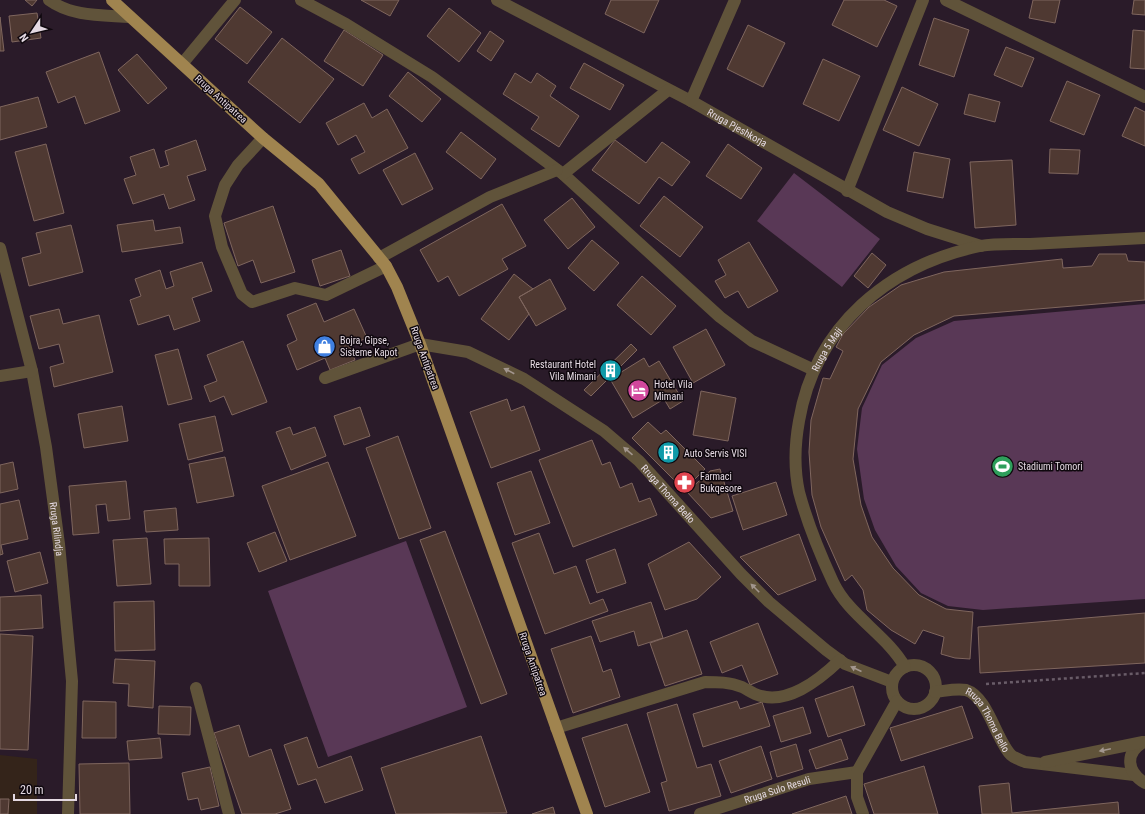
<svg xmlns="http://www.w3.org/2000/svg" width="1145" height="814" font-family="'Roboto Condensed',sans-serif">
<rect width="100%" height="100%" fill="#2a1b29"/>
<path fill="#34241a" d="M0,755L37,759V814H0Z"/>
<path fill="#593856" d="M794,173L880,239L842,287L757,221Z
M1145,304V599L983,610L948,606L921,593L896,566L875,530L864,499L857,449L862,408L882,365L916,338L954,321Z
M406,541L467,707L328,757L268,591Z"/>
<path fill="#4f3932" stroke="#7f665e" d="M25,0H37L32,6Z
M361,0H399L390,16Z
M611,0H659L644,33L605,14Z
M844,0H884L897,6L877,47L832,25Z
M1033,0H1060L1055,23L1029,18Z
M1134,0H1145V15L1132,14Z
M240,7L272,32L247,64L215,39Z
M449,8L481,33L459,62L427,36Z
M37,13L41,38L12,42L9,16Z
M0,17L4,51H0Z
M934,18L969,30L954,77L919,65Z
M748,25L785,43L763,87L727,69Z
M344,30L383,55L363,86L324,61Z
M1133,30L1145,31V69L1130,68Z
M490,31L504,41L491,61L477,51Z
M282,38L334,79L300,123L248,82Z
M1006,47L1034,58L1022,87L994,75Z
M99,52L120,111L85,124L75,96L58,103L46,72Z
M137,54L167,88L148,104L118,70Z
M823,59L860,76L839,121L803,104Z
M584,63L624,85L610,110L570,88Z
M408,72L441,99L422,122L389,96Z
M515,73L531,83L537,73L556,86L550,96L579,116L559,147L531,129L539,117L503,94Z
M1067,81L1100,95L1084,135L1050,121Z
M902,87L938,104L919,146L883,130Z
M969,94L1000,102L995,122L964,114Z
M38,97L47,127L0,140V107Z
M364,103L372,118L387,109L408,148L359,174L351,159L365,152L356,135L338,145L326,123Z
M1135,107L1145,112V146L1122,136Z
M461,132L496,159L481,179L446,152Z
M196,140L206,170L187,176L195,200L169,209L164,194L133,204L124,179L136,175L130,157L154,149L160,168L169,165L165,151Z
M615,140L646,163L662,142L690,162L672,186L659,177L639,204L592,170Z
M46,144L64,213L34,221L15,152Z
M728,144L762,168L741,199L706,176Z
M1050,149L1080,150L1078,174L1049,173Z
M914,152L950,159L943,198L907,191Z
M415,153L433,189L402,205L383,170Z
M1012,160L1016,225L975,228L970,162Z
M664,196L703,227L680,257L640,226Z
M572,198L595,227L568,249L544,220Z
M502,204L526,246L502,259L508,269L459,296L448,276L438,282L420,250Z
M273,206L295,272L261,283L253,260L238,266L224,223Z
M153,220L155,231L180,227L183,243L122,252L117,225Z
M71,225L83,272L29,286L22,258L41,253L36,233Z
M592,240L619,263L594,291L568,268Z
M749,242L778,291L748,308L738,291L725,298L715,281L726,275L718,260Z
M341,250L350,276L320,286L312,260Z
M872,253L886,265L868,288L854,276Z
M1099,254H1126L1128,261L1145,262V300L954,316L914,335L881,362L858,409L853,459L861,505L872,537L893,568L919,595L946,609L973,612L970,659L955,658L941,654L944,637L923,630L915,644L891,630L867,610L863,590L852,575L845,581L821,527L812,495L809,452L811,420L823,378L830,379L843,351L836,347L843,334L869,307L901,285L944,272L1062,259L1063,268L1092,266Z
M202,262L212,291L192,298L200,321L174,330L169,315L138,325L130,300L141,296L135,279L160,270L166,289L174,286L170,272Z
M514,274L533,289L519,297L529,314L509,340L481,319Z
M642,276L676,306L651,335L617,305Z
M550,279L566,309L536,326L519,297Z
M316,303L324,322L354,309L367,338L349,345L355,360L330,370L325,358L297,370L287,345L297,340L287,315Z
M59,309L63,324L99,315L113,372L54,387L50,367L64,363L59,344L39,349L30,316Z
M706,329L725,365L693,383L673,347Z
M243,341L267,402L232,415L224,396L210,402L204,386L217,381L207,355Z
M631,344L637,350L591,396L584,390Z
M178,349L192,399L168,405L155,355Z
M644,358L649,367L659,361L683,401L670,409L664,399L633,418L610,379Z
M701,391L736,398L728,441L693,435Z
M507,399L511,411L524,406L540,450L491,468L470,412Z
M122,406L128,441L84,448L78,414Z
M360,407L370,436L344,445L334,416Z
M215,416L223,451L188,460L179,424Z
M648,422L661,434L666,430L705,469L684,490L632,438Z
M290,427L293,435L315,427L326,456L291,470L276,432Z
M398,436L431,528L399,539L366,448Z
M592,440L602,465L610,462L620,488L632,483L639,502L650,498L657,515L573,547L539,460Z
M225,457L234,496L197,503L189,464Z
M13,462L18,489L0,493V465Z
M328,462L356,536L290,560L262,486Z
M720,469L733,511L711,518L687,492L710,471Z
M531,471L550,523L515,535L497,483Z
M126,481L130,519L108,521L106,504L96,505L99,533L73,535L69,486Z
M776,482L787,515L743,530L732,496Z
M19,500L28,539L1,545L3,554L0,555V504Z
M176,508L178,530L146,532L144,511Z
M445,531L507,694L481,704L420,540Z
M275,532L287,561L259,572L247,543Z
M539,533L554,574L576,566L590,604L603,599L608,611L545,634L512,543Z
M799,534L816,580L778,595L740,557Z
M147,538L151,584L117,586L113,540Z
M209,538L210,586H179V564H165L164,539Z
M689,542L721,577L697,599L665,610L648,564Z
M615,549L626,583L597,593L586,560Z
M40,552L48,583L15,592L7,561Z
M41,595L43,628L0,631V597Z
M154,601L155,650L115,651L114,602Z
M651,602L663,638L638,646L634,631L600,642L592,621Z
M1145,613V663L980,673L978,627Z
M758,623L778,674L750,685L742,665L722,673L710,642Z
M687,630L702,674L665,686L650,643Z
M0,634L33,636L28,750L0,749Z
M591,636L603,672L611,669L620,697L573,713L551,649Z
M115,659L155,661L153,708L128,706L129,684L113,683Z
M853,686L865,725L828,737L815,699Z
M83,701L116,702V738H82Z
M737,701L740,709L762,702L770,726L703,747L693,714Z
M677,704L697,768L711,764L721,796L669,811L661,783L667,781L647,713Z
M159,706L191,707L190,735L158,734Z
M962,706L973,738L901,761L890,728Z
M803,707L811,733L781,742L773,716Z
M627,724L650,792L605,807L582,738Z
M239,725L249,757L271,749L291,809L275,814H242L214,733Z
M481,736L507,813L396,814L381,768Z
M307,737L318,768L351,756L363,790L325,803L316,779L298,785L284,745Z
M160,738L162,758L129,760L127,741Z
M841,739L848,759L816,769L809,750Z
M796,744L803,769L777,777L770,752Z
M761,746L772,779L731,793L719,761Z
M129,763L130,814H80L79,764Z
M924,766L938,814H874L864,784Z
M210,767L219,806L201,810L198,798L188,800L182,773Z
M1009,783L1012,813L1118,802L1119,814H982L979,786Z
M846,796L852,814H792Z
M0,799H9L8,814H0Z
M553,807L555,814H532Z"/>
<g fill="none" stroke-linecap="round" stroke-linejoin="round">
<path stroke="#695c68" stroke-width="2.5" stroke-dasharray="3 3" stroke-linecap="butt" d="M986,684L1145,673"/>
<g stroke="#60533a" stroke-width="12">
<path d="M49,0C72,17 102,15 130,17"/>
<path d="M301,0L346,24L432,77L563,174L720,317L752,341L814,370"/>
<path id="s1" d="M497,0L691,101L887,212L927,229L981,246"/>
<path d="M946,0L1145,97"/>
<path d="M182,64L235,0"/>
<path d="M691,101L735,0"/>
<path d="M263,138L238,165L225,185L215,216L222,247L242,294L252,302L295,288L326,295L386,266"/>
<path d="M563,174L668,90"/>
<path d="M847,191L923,0"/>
<path id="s2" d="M0,248L32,371L46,447L59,544L72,681L68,814"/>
<path d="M379,258L490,197L557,170"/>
<path d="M0,376L32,371"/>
<path id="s3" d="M325,378L420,344L468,352L524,379L604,431L639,461L741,574L769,602L826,650L845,664L892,682"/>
<circle cx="914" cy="687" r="22"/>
<path id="s4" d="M905,667C887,635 849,616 833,582C820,554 807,522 799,492C794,469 795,443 799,421C815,326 889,265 980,246C996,243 1014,244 1030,244C1069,242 1107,240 1145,238"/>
<path d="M196,688L229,814"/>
<path id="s5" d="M935,692C945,691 956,688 966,690C988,697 996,740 1011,755C1014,758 1021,760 1025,762L1134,775"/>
<path d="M556,728L705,682C717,682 730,682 742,687C746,689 751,692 755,694C786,707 819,680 840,660"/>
<path d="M1144,742C1124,753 1127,772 1145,783"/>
<path d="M1045,762L1143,742"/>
<path id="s6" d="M700,814L809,779L857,772"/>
<path d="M863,814L857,797V772L897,701"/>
</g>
<path stroke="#a0844f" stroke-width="12" d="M112,0L263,138L319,184L386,266L397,287L420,344L587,814"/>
</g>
<defs><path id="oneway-solid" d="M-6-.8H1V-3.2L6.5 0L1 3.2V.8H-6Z"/></defs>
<g fill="#a2968e">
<use href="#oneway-solid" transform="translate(509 371) rotate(-152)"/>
<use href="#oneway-solid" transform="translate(628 451) rotate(-139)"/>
<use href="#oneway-solid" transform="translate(755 588) rotate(-135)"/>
<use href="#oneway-solid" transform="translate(856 669) rotate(-156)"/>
<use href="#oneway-solid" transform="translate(1105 750) rotate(168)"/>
</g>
<defs>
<symbol id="shop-disc" viewBox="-11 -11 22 22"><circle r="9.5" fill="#3f7fe0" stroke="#0f080e"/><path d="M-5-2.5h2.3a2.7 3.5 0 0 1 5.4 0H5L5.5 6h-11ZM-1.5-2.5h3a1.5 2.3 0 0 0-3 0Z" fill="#fff"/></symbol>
<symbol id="building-disc" viewBox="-11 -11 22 22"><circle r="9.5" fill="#0f9aa8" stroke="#0f080e"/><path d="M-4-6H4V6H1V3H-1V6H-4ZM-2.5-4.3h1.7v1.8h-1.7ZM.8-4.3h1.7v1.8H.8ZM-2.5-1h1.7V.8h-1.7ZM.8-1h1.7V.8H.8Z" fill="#fff"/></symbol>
<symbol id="hotel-disc" viewBox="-11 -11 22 22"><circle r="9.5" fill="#d1479c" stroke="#0f080e"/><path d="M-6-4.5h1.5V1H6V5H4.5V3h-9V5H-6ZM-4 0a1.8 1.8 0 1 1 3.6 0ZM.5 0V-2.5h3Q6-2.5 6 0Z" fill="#fff"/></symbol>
<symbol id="stadium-disc" viewBox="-11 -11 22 22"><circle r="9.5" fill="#2e9e5b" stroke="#0f080e"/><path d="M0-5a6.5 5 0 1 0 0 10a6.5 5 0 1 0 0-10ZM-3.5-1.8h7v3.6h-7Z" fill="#fff"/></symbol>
<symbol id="pharmacy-disc" viewBox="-11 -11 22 22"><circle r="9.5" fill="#e0444e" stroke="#0f080e"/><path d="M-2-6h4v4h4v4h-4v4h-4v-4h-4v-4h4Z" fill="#fff"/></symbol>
</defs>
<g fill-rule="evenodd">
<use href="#shop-disc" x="312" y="334" width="25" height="25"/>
<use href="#building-disc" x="598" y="358" width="25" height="25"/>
<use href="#hotel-disc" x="626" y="378" width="25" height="25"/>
<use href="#building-disc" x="656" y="440" width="25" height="25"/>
<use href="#stadium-disc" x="990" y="454" width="25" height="25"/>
<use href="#pharmacy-disc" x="672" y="470" width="25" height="25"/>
</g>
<g text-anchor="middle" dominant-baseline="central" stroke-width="3" stroke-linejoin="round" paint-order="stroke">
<g font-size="10" fill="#e4d9e2" stroke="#0f080e">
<text transform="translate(221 99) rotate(42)">Rruga Antipatrea</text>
<text stroke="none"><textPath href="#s1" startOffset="272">Rruga Pjeshkorja</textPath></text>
<text stroke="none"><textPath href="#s4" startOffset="357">Rruga 5 Maji</textPath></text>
<text transform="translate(425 358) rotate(70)">Rruga Antipatrea</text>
<text stroke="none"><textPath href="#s3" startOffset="397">Rruga Thoma Bello</textPath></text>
<text stroke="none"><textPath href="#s2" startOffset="287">Rruga Rilindja</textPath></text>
<text transform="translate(533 664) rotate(71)">Rruga Antipatrea</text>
<text stroke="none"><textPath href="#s5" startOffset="69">Rruga Thoma Bello</textPath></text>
<text stroke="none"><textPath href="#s6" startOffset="81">Rruga Sulo Resuli</textPath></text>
</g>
<g font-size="10" fill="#e4d9e2" stroke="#0f080e" text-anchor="start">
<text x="340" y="340">Bojra, Gipse,<tspan x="340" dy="12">Sisteme Kapot</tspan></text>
<text x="596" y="364" text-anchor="end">Restaurant Hotel<tspan x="596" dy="12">Vila Mimani</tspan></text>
<text x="654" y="384">Hotel Vila<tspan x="654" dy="12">Mimani</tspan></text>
<text x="684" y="453">Auto Servis VISI</text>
<text x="1018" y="466">Stadiumi Tomori</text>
<text x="700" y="476">Farmaci<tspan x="700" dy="12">Bukqesore</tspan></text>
</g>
</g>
<g transform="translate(32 32) rotate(235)" stroke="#0f080e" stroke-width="3" paint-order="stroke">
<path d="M0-3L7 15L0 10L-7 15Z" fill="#e4d9e2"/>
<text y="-6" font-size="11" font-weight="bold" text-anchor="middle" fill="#e4d9e2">N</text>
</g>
<path d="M14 794v6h62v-6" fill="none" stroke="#e4d9e2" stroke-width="2"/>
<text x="20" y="794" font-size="12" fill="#e4d9e2" stroke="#0f080e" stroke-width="3" paint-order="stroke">20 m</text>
</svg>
